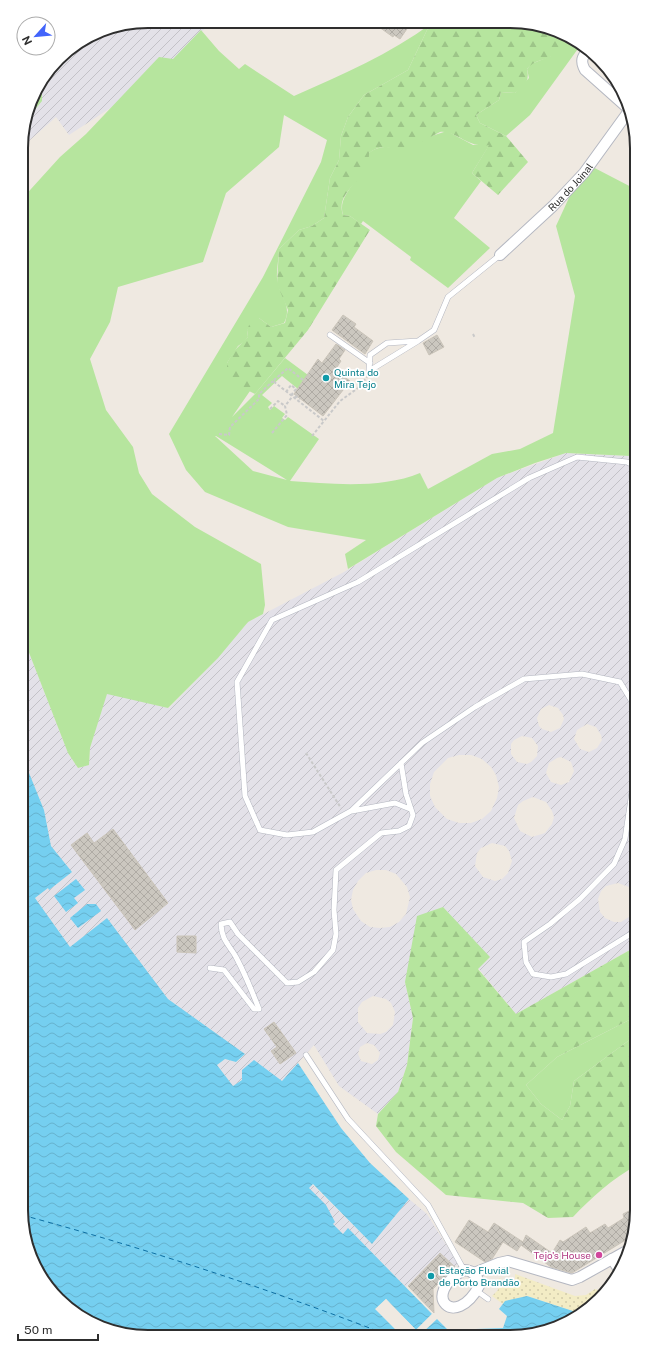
<svg xmlns="http://www.w3.org/2000/svg" width="658" height="1358" font-family="'Public Sans',sans-serif">
<defs>
<pattern id="industrial-furrows" width="10" height="10" patternUnits="userSpaceOnUse"><rect width="10" height="10" fill="#e3e1e8"/><path d="M-1 1l2-2M0 10L10 0M9 11l2-2" fill="none" stroke="#c3c1c7"/></pattern>
<pattern id="forest-firs" width="22" height="20" patternUnits="userSpaceOnUse"><rect width="22" height="20" fill="#b6e59e"/><path d="M5 1l3.5 6h-7zM16 11l3.5 6h-7z" fill="#9dc588"/></pattern>
<pattern id="sand-dots" width="8" height="8" patternUnits="userSpaceOnUse"><rect width="8" height="8" fill="#f3ecc5"/><path d="M2 2h.1M6 6h.1" fill="none" stroke="#d1cbaa" stroke-width="1.8" stroke-linecap="round"/></pattern>
<pattern id="water-waves" width="16" height="10" patternUnits="userSpaceOnUse"><rect width="16" height="10" fill="#75cff0"/><path d="M0 5q4-4 8 0t8 0" fill="none" stroke="#66b2ce"/></pattern>
<pattern id="building-cross-hatch" width="8" height="8" patternUnits="userSpaceOnUse"><rect width="8" height="8" fill="#cbc7bf"/><path d="M0 0l8 8M0 8l8-8" fill="none" stroke="#afaba4"/></pattern>
</defs>
<rect width="100%" height="100%" fill="#efe9e1"/>
<path fill="url(#industrial-furrows)" fill-rule="evenodd" d="M148,21H213L154,77L112,107L69,135L56,117L21,148V140L34,92L64,53L100,31Z
M566,453L631,456L637,458V852L635,865L637,871V902L634,892L629,887L618,883L606,886L601,891L598,899L600,912L605,918L614,922H621L632,915L637,903V946L516,1014L478,968L490,958L405,982L413,1018L407,1065L398,1092L378,1114L339,1086L314,1045L282,1081L242,1080L233,1086L217,1065L225,1059L236,1062L245,1054L168,999L107,918L70,947L35,898L48,888L49,890L72,872L51,846L44,810L21,753V632L68,753L78,768L89,765L90,748L107,693L169,708L218,658L248,622L344,572L497,478ZM549,705L558,708L563,715L564,719L560,728L551,732L542,729L539,726L537,718L541,709ZM587,724L596,727L601,735L602,740L597,748L589,752L580,749L574,739L577,730ZM522,736L532,738L538,746L537,756L531,762L527,764L517,762L511,754V744L514,740ZM459,755H471L482,759L491,767L496,775L499,787L497,798L491,811L482,819L471,823H459L447,819L435,807L430,796V784L434,772L448,758ZM561,757L571,762L574,771L569,782L561,785L551,782L546,773L549,763L557,758ZM533,797L546,802L552,811L554,817L552,824L545,833L532,837L520,831L514,818L518,805L523,801ZM492,843L505,846L509,851L512,861L508,873L502,879L495,881L483,877L475,866L477,853L481,848ZM376,870H386L396,874L407,887L410,897L406,914L399,922L390,927L380,928L370,927L361,921L353,909L351,900L353,890L358,881L366,873ZM373,996L386,999L391,1003L395,1012L393,1025L386,1032L380,1034L367,1033L358,1022V1008L362,1002ZM367,1043L374,1045L380,1053L378,1060L372,1064L361,1061L358,1054L360,1047Z
M312,1184L372,1244L409,1199L427,1214L458,1264L455,1267L440,1253L406,1287L348,1229L343,1234L333,1224L309,1188Z"/>
<path fill="#b6e59e" fill-rule="evenodd" d="M432,23H438L427,30L408,70L364,95L348,117L341,136L339,160L330,178L324,218L312,226L299,230L279,249C279,260 275,275 278,284C282,299 292,307 284,323L271,327L259,318L247,330L248,337L244,342L238,346L227,363L244,387L250,391L232,417L255,394L285,358L308,375L298,389L282,376L262,395L272,403L268,407L270,410L274,406L285,414L282,418L285,420L288,417L319,439L290,481C331,484 382,489 420,473L428,489L492,454L520,449L553,433L575,296L556,226L585,163L637,190V458L631,456L566,453L535,463L497,478L348,569L345,554L366,540L288,527L205,492L186,470L169,434L263,277L321,162L327,140L284,115L279,147L226,193L203,262L118,287L110,322L90,359L106,410L133,447L139,473L152,494L195,527L261,564L265,605L263,614L248,622L218,658L168,708L107,694L90,748L89,765L78,768L68,753L21,632V200L60,157L86,134L159,57L173,59L201,30L219,51L239,69L245,64L294,96C342,75 390,54 432,23ZM215,436H216L287,480L253,471Z
M566,39L580,46L530,115L506,136L480,123L476,115L499,100L501,92L515,93L529,78L527,69L531,64L551,56Z
M42,82V101L27,119L34,92Z
M447,131L473,145L490,144L472,173L481,181L454,218L490,248L448,288L410,260L411,257L363,221L361,224L350,216L343,215C336,192 367,178 369,153C376,147 386,146 395,148Z
M637,1016V1038L628,1041L574,1081L570,1106L562,1120L541,1104L526,1085L557,1057Z"/>
<path fill="url(#forest-firs)" d="M438,23H534L566,39C562,45 559,53 552,56C542,61 534,60 527,69C530,82 524,86 515,93L501,92L499,100L476,115L480,123L506,136L528,162L498,195L472,173L489,145C468,149 456,130 440,132L400,153C390,145 379,145 369,153C369,156 369,159 368,162C364,182 335,192 343,215L350,216L370,230L308,330L255,394L239,386L227,370V363L234,351L248,337L247,330L252,318H259L271,327L285,323L288,310L277,284L279,249L299,230L312,226L324,218L330,178L339,160L341,136L348,117L364,95L408,70L427,30Z
M443,907L490,957L478,969L516,1014L637,946V1016L557,1057L526,1085L541,1104L562,1120L570,1106L574,1081L628,1041L637,1038V1165C612,1179 592,1197 573,1217L548,1218L523,1203L446,1195L396,1152L376,1126L378,1114L398,1092L407,1065L413,1018L405,982L417,916Z"/>
<path fill="url(#sand-dots)" d="M515,1274L575,1296L586,1295L595,1289L605,1292L582,1314L527,1296L506,1301L503,1304L492,1296L498,1290L499,1284L497,1280L500,1278L504,1282H512L515,1280Z"/>
<path fill="url(#water-waves)" d="M21,753L44,810L51,846L72,872L49,890L48,888L35,898L70,947L107,918L168,999L245,1054L236,1062L225,1059L217,1065L233,1086L242,1080V1070L254,1060L282,1081L298,1063L341,1128L370,1163L409,1199L372,1244L313,1184L309,1188L326,1205L335,1222L333,1224L343,1234L348,1228L432,1314L416,1330L386,1299L376,1309L403,1337L132,1336L99,1327L65,1306L28,1250L21,1210Z
M76,879L85,890L74,898L78,903L66,912L54,896Z
M87,904H96L101,911L78,928L70,918Z
M527,1296L582,1314C540,1345 472,1337 422,1337L420,1335L437,1319L448,1330L503,1328L507,1316L499,1309L505,1301Z"/>
<path fill="#efe9e1" d="M386,1299L416,1330L432,1314L434,1315L415,1332L385,1302L378,1309L405,1337H403L375,1309Z"/>
<g fill="none" stroke-linecap="round" stroke-linejoin="round">
<path stroke="#0d6fa3" stroke-width="1" stroke-dasharray="5 4" stroke-linecap="butt" d="M22,1215C148,1249 272,1290 393,1337"/>
</g>
<path fill="url(#building-cross-hatch)" stroke="#cbc5ba" d="M372,22H381L411,23L400,39L394,35L393,37Z
M343,315L356,324L354,327L373,341L365,354L332,330Z
M437,335L444,347L429,355L423,343Z
M336,344L345,350L339,359L341,361L335,370L350,381L323,416L294,394L318,359L322,363Z
M113,829L168,903L135,930L71,845L87,833L94,843Z
M177,936H196V953L177,952Z
M274,1022L296,1053L280,1064L271,1051L277,1047L264,1029Z
M637,1207V1218L632,1236L572,1273L551,1267L521,1245L517,1251L503,1242L492,1259L485,1262L455,1242L469,1220L488,1232L494,1223L523,1242L526,1235L552,1253L560,1240L563,1242L586,1227L590,1233L605,1224L608,1228L624,1218L623,1214Z
M440,1253L455,1267L433,1289L434,1313L408,1286Z"/>
<g fill="none" stroke-linecap="round" stroke-linejoin="round">
<defs>
<path id="service" d="M330,335L370,363
M418,341L369,371L370,355L387,343L418,341L434,330L448,297L500,255
M637,710L620,682L582,674L524,679L475,707L422,743L351,811L313,832L287,835L260,830L245,796L237,682L272,620L358,582L529,478L577,457L627,462L637,467
M352,811L395,803L410,809
M637,930L566,974L551,977L533,974L526,962L524,942L550,924L580,899L614,864L625,839L637,758
M210,968L224,970L254,1009H259C252,991 245,974 236,957C228,943 222,941 221,924L230,922L238,934L287,983L298,982L314,972L333,950L336,934L334,910L336,870L381,833L399,831L409,826L413,815L406,794L401,763
M306,1055L348,1119L428,1205L464,1270
M477,1291L488,1299"/>
<g id="minor">
<path d="M588,50C582,57 580,61 585,70L631,111"/>
<path id="s1" d="M500,255L553,206L584,173L626,115L631,112"/>
<path d="M612,1259L620,1271"/>
<path d="M464,1270C474,1270 478,1277 479,1286C455,1331 419,1295 464,1270Z"/>
<path d="M474,1273L499,1263L508,1261L572,1280L580,1277L630,1249"/>
</g>
</defs>
<use href="#service" stroke="#b4b7c1" stroke-width="6"/>
<use href="#minor" stroke="#b4b7c1" stroke-width="12"/>
<path stroke="#c9c9c9" stroke-width="2" stroke-dasharray="3 2" stroke-linecap="butt" d="M473,334L475,338
M303,380L288,368L273,381L324,421L340,401L358,388L367,377
M286,392L291,385L296,389L292,394L300,399
M270,409L278,401L285,406
M272,433L287,415L285,406L292,397
M219,434L229,435L230,427L259,399V394L273,381
M312,436L324,421
M306,753L341,808"/>
<use href="#service" stroke="#fff" stroke-width="5"/>
<use href="#minor" stroke="#fff" stroke-width="10"/>
</g>
<g fill="#0f9aa8" stroke="#fff" stroke-width="1.5">
<circle cx="326" cy="378" r="4"/>
<circle cx="431" cy="1276" r="4"/>
</g>
<circle fill="#d1479c" stroke="#fff" stroke-width="1.5" cx="599" cy="1255" r="4"/>
<g text-anchor="middle" dominant-baseline="central" stroke-width="3.5" stroke-linejoin="round" paint-order="stroke">
<g font-size="10" fill="#2e2e2e" stroke="#fff">
<text stroke="none"><textPath href="#s1" startOffset="98">Rua do Joinal</textPath></text>
</g>
<g font-size="10" fill="#0d838f" stroke="#fff" text-anchor="start">
<text x="334" y="372">Quinta do<tspan x="334" dy="12">Mira Tejo</tspan></text>
<text x="439" y="1270">Estação Fluvial<tspan x="439" dy="12">de Porto Brandão</tspan></text>
</g>
<g font-size="10" fill="#b23c85" stroke="#fff" text-anchor="end">
<text x="591" y="1255">Tejo's House</text>
</g>
</g>
<path d="M0 0H658V1358H0ZM148 28H510A120 120 0 0 1 630 148V1210A120 120 0 0 1 510 1330H148A120 120 0 0 1 28 1210V148A120 120 0 0 1 148 28Z" fill="#fff" fill-rule="evenodd"/>
<path fill="none" stroke="#2e2e2e" stroke-width="2" d="M148 28H510A120 120 0 0 1 630 148V1210A120 120 0 0 1 510 1330H148A120 120 0 0 1 28 1210V148A120 120 0 0 1 148 28Z"/>
<g transform="translate(36 36) rotate(243)"><circle r="19" fill="#ffffff" stroke="#ababab"/>
<path d="M0-3L7 15L0 10L-7 15Z" fill="#4264fb"/>
<text y="-6" font-size="11" font-weight="bold" text-anchor="middle" fill="#2e2e2e">N</text>
</g>
<path d="M18 1334v6h80v-6" fill="none" stroke="#2e2e2e" stroke-width="2"/>
<text x="24" y="1334" font-size="12" fill="#2e2e2e" stroke="#ffffff" stroke-width="3" paint-order="stroke">50 m</text>
</svg>
